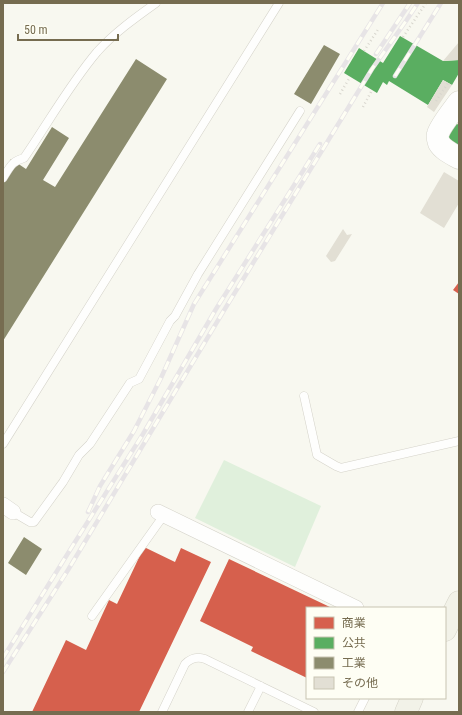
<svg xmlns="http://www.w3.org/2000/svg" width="462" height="715" font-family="'Roboto Condensed','Noto Sans JP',sans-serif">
<rect width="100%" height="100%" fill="#f8f8f0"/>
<path fill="#e0f0dc" d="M224,460L321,506L295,567L195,518Z"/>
<path fill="#d6604d" d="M459,282V294L453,290Z
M144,547L175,562L181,548L211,562L139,712H32L66,640L86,650L109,600L117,604Z
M229,559L332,608H307V678L251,651L253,647L200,621Z"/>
<path fill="#5aae61" d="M400,36L443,61L459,60V73L452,85L443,80L428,105L389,81L387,85L383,82L377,93L344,73L359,48L383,63Z
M455,123L459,125V146L449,140L447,134Z"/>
<path fill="#8c8c6e" d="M324,45L340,54L311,104L294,94Z
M136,59L167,79L3,341V172L11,159L26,169L52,127L69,138L43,180L55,187Z
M24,537L42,549L26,575L8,563Z"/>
<path fill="#e2dfd4" d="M459,42V60L443,61Z
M443,80L452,85L434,112L427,107Z
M444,172L459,181V203L444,228L420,213Z
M343,229L347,235L352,234L335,261L331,262L326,256Z"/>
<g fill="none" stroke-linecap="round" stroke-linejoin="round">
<defs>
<path id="service" d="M3,178C10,167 12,161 24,158C48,123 70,84 97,52C114,33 135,18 156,3
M304,396L317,455L336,466L341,468L459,441
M3,444L279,3
M13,512L30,522H34L63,482L79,455L90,444L130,383L139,379L170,321L175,316L198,274L300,111
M92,616L164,515
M162,712L185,664C191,658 197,656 205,659L314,712
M248,712L261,686
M358,712L365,698"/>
<path id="minor" d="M3,505L13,512
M158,512L356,608"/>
<path id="secondary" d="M459,102C454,109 440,126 438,134C437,136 438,140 439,143C443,150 452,154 459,158"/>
<path id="primary" d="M445,630L459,602
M406,712L412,698"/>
</defs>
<use href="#service" stroke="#d5d3ca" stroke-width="9"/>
<use href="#minor" stroke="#d5d3ca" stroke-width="16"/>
<use href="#secondary" stroke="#d6d5cb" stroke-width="23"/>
<use href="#primary" stroke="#d6d4c9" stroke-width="23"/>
<path stroke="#d8d6ce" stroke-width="2.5" stroke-dasharray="1 3" stroke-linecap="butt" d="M403,37L426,3
M364,51L379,28
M459,60V59
M340,94L350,77
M436,101L448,83
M363,107L372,90"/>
<use href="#service" stroke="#fefefd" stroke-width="8"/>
<use href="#minor" stroke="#fefefd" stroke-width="15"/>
<use href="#secondary" stroke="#fefefd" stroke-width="22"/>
<use href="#primary" stroke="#f2f2e8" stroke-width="22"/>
<defs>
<path id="rail" d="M376,54L410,3
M395,76L441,3
M88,512L100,486L134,431L161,378L194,304L383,3
M3,658L70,550L143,434L216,309L320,144
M3,672L68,570L223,312L372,69L406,21L418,3"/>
</defs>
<use href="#rail" stroke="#e7e4e6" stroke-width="4.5"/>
<use href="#rail" stroke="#fefef4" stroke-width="3" stroke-dasharray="9" stroke-linecap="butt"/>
</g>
<rect width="462" height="715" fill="none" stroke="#766c50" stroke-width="8"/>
<rect x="306" y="607" width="140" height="92" fill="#fefef4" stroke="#c8c4b2"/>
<rect x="314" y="617" width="20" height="12" fill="#d6604d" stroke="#c8c4b2"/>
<text x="342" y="627" font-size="12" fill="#766c50">商業</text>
<rect x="314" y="637" width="20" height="12" fill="#5aae61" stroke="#c8c4b2"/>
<text x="342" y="647" font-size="12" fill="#766c50">公共</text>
<rect x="314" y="657" width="20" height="12" fill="#8c8c6e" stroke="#c8c4b2"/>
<text x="342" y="667" font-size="12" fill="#766c50">工業</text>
<rect x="314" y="677" width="20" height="12" fill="#e2dfd4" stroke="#c8c4b2"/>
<text x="342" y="687" font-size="12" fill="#766c50">その他</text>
<path d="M18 34v6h100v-6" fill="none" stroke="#766c50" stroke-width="2"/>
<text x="24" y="34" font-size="12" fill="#766c50" stroke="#fefef4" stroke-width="3" paint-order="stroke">50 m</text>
</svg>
